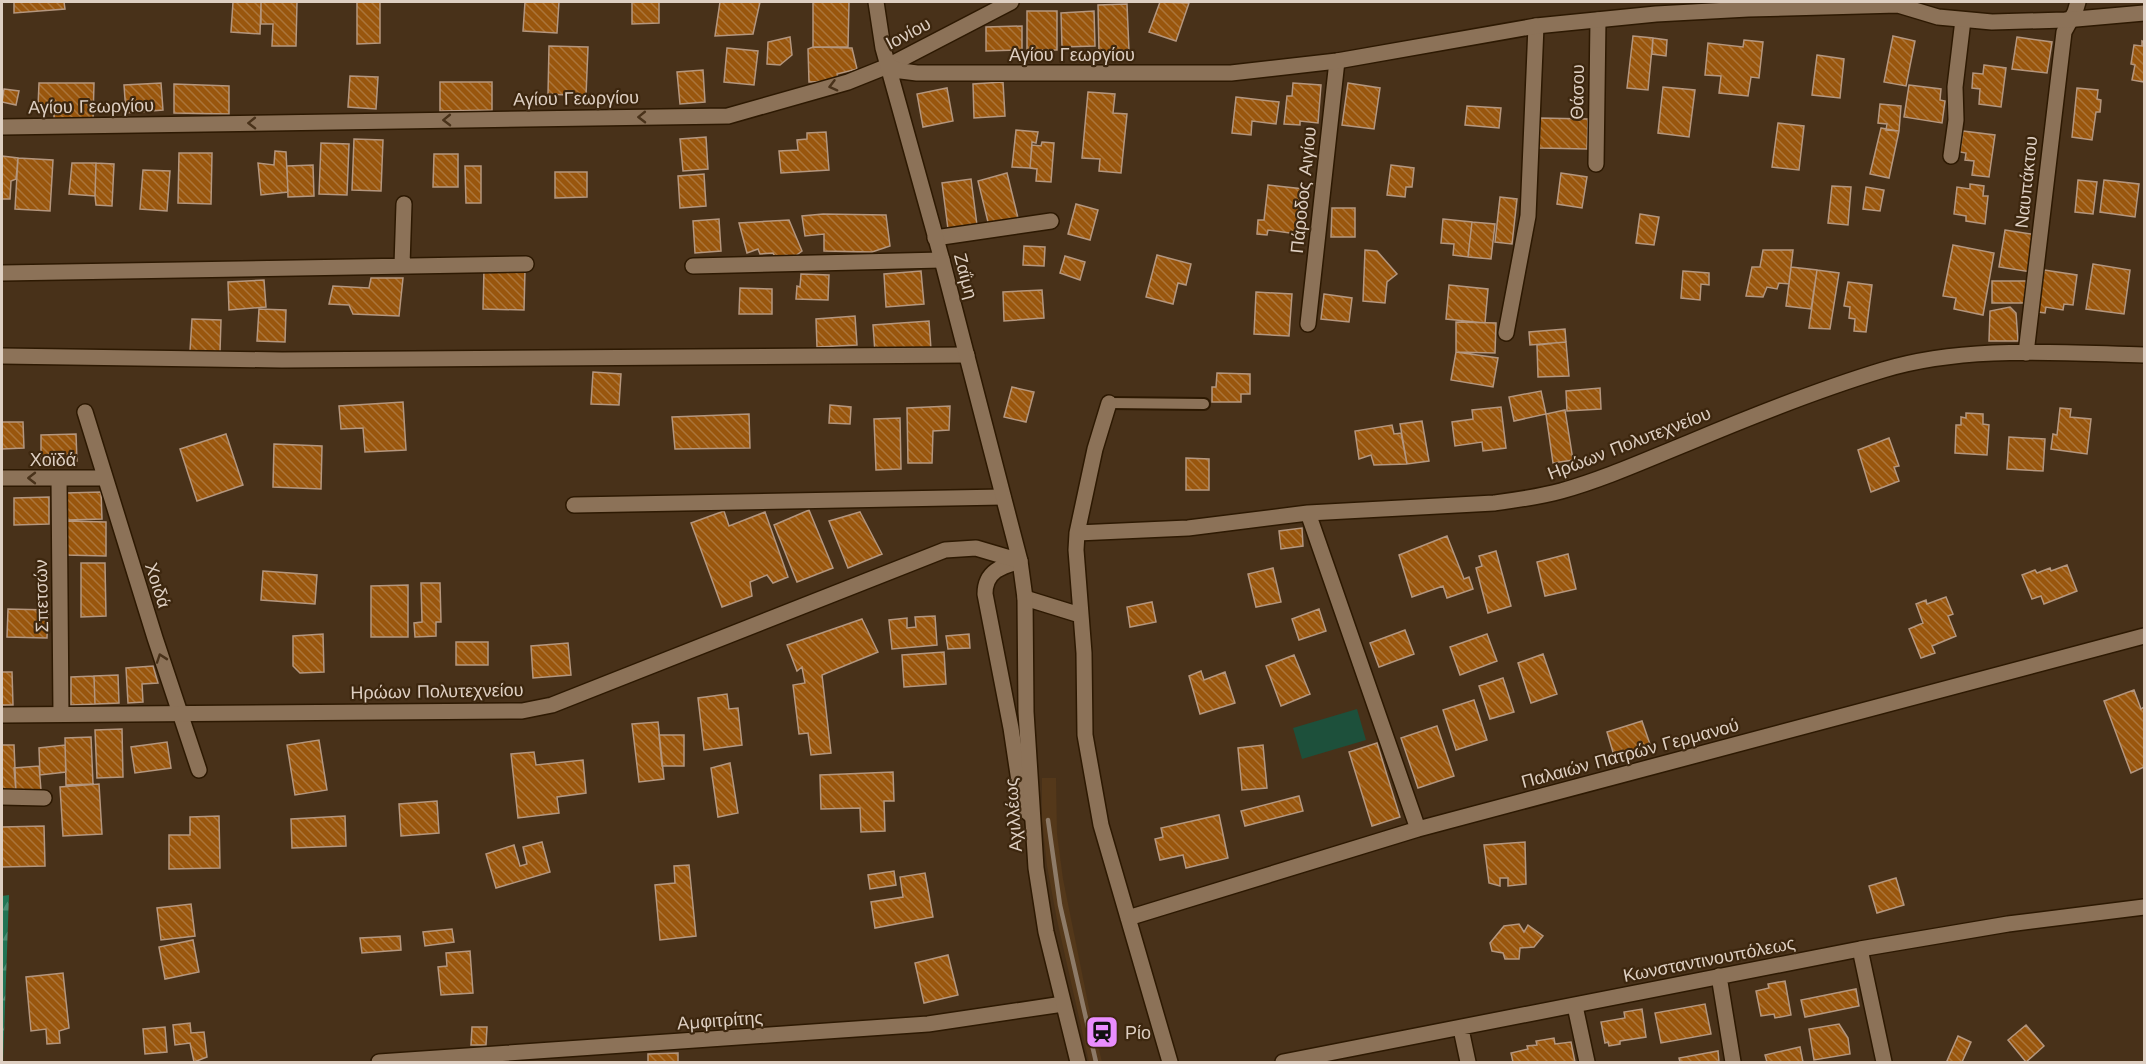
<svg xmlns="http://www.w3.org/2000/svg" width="2146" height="1064" font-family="'Work Sans',sans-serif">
<defs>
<pattern id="forest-firs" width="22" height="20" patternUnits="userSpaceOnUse" patternTransform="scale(1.5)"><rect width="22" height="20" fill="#217454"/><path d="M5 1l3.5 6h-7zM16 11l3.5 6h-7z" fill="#4b8d73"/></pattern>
<pattern id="building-back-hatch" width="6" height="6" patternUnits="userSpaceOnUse" patternTransform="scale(1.5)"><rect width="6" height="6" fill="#99560d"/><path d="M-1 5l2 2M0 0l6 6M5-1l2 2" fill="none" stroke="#ab753a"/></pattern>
</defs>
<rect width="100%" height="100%" fill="#483119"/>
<path fill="#54381a" d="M1042,778H1056L1057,834L1063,879L1089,1008L1102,1062H1089L1057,920L1047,866L1042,819Z"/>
<path fill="#1d503b" d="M1357,709L1366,740L1302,759L1293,728Z"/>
<path fill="url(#forest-firs)" d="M9,895L3,1062H2V896Z"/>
<path fill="url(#building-back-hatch)" stroke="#b4967e" stroke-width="1.5" d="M14,2H64L65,9L14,13Z
M233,2H261L260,34L231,32Z
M261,2H297L296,46H272L273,24H261Z
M357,2H380V43L357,44Z
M525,2H559L557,33L523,31Z
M632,2H659V23L632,24Z
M720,2H760L753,34L715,36Z
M813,2H849L848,47H813Z
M1160,2L1189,3L1176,41L1149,32Z
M1127,4L1129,51L1099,52L1098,5Z
M1027,11H1057V50H1027Z
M1094,11L1095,46L1062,47L1061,13Z
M1022,26V50L986,51V27Z
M1633,36L1653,38L1648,90L1627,88Z
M1893,36L1915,41L1906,86L1884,82Z
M790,37L792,55L780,65L767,64L768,42Z
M2017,37L2052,42L2047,73L2012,69Z
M1653,38L1667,40L1666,56L1652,54Z
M1744,40L1763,42L1759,78L1751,77L1748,96L1719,93L1721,76L1705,75L1708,43L1743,47Z
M2142,41L2144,42V82L2132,80L2135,65L2131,64L2134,45L2142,46Z
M549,46L588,47L586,96L548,94Z
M813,47L852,48L857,69L837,74L839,81L809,82L808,49Z
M727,48L758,51L754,85L724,82Z
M1817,55L1844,59L1840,98L1812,95Z
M1984,65L2006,68L2001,107L1979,104L1980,89L1972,88L1973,73L1983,74Z
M703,70L705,102L680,104L677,72Z
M350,76L378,77L376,109L348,107Z
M440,82H492V110L440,111Z
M1003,82L1005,116L974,118L973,84Z
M39,83H94L93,120H54V107H38Z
M161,83L163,110L126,113L124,85Z
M1293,83L1321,85L1318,123L1300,121V125L1284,124L1287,96H1292Z
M1348,83L1380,88L1374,129L1342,125Z
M174,84L229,86V114L174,113Z
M1909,85L1941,89L1940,100L1945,101L1942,123L1904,117Z
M1663,87L1695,90L1689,137L1658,133Z
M947,88L953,121L923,127L917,94Z
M2077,88L2098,90L2097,99L2101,100L2100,112H2096L2092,140L2072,137Z
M4,89L19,91L16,105L2,102Z
M1088,92L1115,94L1113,113L1127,114L1121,173L1099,171L1100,159L1082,158Z
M1236,97L1279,102L1276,124L1252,121L1251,135L1232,133Z
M1880,104L1901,106L1899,131L1886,130L1887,124L1878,123Z
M1467,106L1501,108L1499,128L1465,125Z
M1540,118L1588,119L1587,149L1539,148Z
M1778,123L1804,126L1799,170L1772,167Z
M1881,128L1899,131L1889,178L1870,174Z
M1016,130L1038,132L1036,143L1032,142L1030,168L1012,167Z
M1963,131L1995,135L1989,177L1972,175L1974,161L1965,160L1966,153L1960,152Z
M826,132L829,170L781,173L779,151L798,150L797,140L807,139V133Z
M706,137L708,169L683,171L680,139Z
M354,139L383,140L381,191L352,190Z
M1042,142L1054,143L1051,182L1036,181L1037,169L1030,168L1032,145L1041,146Z
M321,143L349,144L347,195L319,194Z
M275,151L286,152L288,192L261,195L258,163L274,165Z
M179,153H212L211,204L178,203Z
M434,154H458V187H433Z
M2,156L18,158L16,179L11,181L10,199H2Z
M18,158L53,160L50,211L15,209Z
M72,163H96L95,196L69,194Z
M96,163L114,164L112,206L96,205L95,196Z
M313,165L314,196L288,197L287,166Z
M1391,165L1414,168L1412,187H1406L1405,197L1387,195Z
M465,166H481V203H466Z
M143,170L170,171L167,211L140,209Z
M555,172H587V197L555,198Z
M1007,173L1018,218L989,226L978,181Z
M1561,173L1587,177L1582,208L1557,204Z
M704,174L706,206L680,208L678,176Z
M971,179L977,225L948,229L942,183Z
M2078,180L2097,182L2093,214L2075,212Z
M2104,180L2139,184L2135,217L2100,212Z
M1970,184L1984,186L1983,196H1988L1985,224L1966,221V216L1954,214L1957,187L1970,189Z
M1268,185L1304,189L1297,234L1268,230L1267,235L1257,234L1258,220H1264Z
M1832,186L1851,187L1848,225L1828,223Z
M1866,187L1884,190L1880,211L1863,209Z
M1500,197L1517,199L1512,244L1495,242Z
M1076,204L1098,210L1090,240L1068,234Z
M1332,208H1355V237H1331Z
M823,214L886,215L890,246L872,252L824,251V234L805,236L802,216Z
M1640,214L1659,217L1654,245L1636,243Z
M719,219L721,251L695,253L693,221Z
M1443,219L1472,222L1468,257L1453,255L1454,244L1441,243Z
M789,220L802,251L790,260L787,255L776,258L773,253L760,254L758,249L747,253L739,223Z
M1472,222L1495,224L1491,259L1468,257Z
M2005,230L2037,235L2031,272L1999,267Z
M1953,245L1994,253L1983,315L1954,309L1956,298L1943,296Z
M1024,246L1045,247L1044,266L1023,265Z
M1365,250L1377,251L1397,274L1387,282L1385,303L1363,301Z
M1763,250H1793L1789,284L1779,283L1777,289L1767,287L1763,297L1746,296L1752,267H1760Z
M1157,255L1191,264L1186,285L1178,283L1173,304L1146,297Z
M1065,256L1085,262L1080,280L1060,273Z
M2093,264L2130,270L2124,314L2086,309Z
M1791,267L1817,270L1811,309L1786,306Z
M484,269L525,270L524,310L483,309Z
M1817,270L1839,273L1830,329L1809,328Z
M2044,270L2077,275L2073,305L2064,304L2063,310L2046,307L2045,313L2038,312Z
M921,271L924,304L886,307L884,274Z
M1683,271L1709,273V285L1701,284L1700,300L1681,298Z
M801,274L829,275L828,300L796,299L797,286L800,287Z
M371,278H403L399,316L353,314L349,305L329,304L333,286L369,288Z
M264,280L266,307L229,310L228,282Z
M1992,281H2026L2025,303H1992Z
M1848,282L1872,285L1866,332L1854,331L1855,319L1849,318L1850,307L1844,306Z
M1449,285L1488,289L1485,323L1446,319Z
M740,288L772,289V314H739Z
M1042,290L1044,318L1004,321L1003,292Z
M1256,292L1292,294L1289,336L1254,334Z
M1324,294L1352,298L1349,322L1321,319Z
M2010,307L2016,313L2018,341H1989L1990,311Z
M259,309L286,310L285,342L257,341Z
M855,316L857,345L817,347L816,319Z
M192,319L221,320L220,352L190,351Z
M929,321L931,349L875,353L873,325Z
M1456,322L1496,323L1495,353L1456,352Z
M1565,329L1566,342L1530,345L1529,332Z
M1566,342L1569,376L1538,377L1537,345Z
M1456,352L1498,358L1493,387L1451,380Z
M593,372L621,374L619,405L591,404Z
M1217,373L1250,374V394H1241V402H1212V387H1216Z
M1012,387L1034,392L1026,422L1004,417Z
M1600,388L1601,409L1567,411L1566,391Z
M1541,391L1546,414L1514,421L1509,397Z
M403,402L406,450L365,452L363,428L341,429L339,406Z
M830,405L851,407L850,424L829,423Z
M950,406L949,430L933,431L932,463H908L907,408Z
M1501,407L1506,448L1483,451L1482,442L1455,446L1452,422L1473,419L1472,410Z
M2060,408L2071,409L2070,417L2091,419L2087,454L2051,449L2053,434L2057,435Z
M1565,410L1573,460L1553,463L1546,414Z
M1966,413L1983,414V424L1989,425L1987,455L1955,453L1956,425H1961V417L1966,418Z
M749,414L750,448L675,449L672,417Z
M900,418L901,469L876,470L874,419Z
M1422,421L1429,461L1407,464L1400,424Z
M2,422H23L24,448L2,449Z
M1392,425L1394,434L1401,433L1407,464L1374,465L1371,455L1359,459L1355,431Z
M76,434L77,461L41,462V435Z
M226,434L243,485L197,501L180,449Z
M2009,437L2045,439L2043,471L2007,469Z
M1889,438L1899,466L1894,467L1899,481L1871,492L1858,450Z
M274,444L322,446L321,489L273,487Z
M1186,458L1209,459V490H1186Z
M101,492L102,519L67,520L66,493Z
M49,497V524L14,525V498Z
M809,510L833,568L797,582L774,525Z
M724,511L729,526L765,512L788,577L773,583L767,575L750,582L752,596L722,607L691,523Z
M860,512L882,554L848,568L829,521Z
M66,521L106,522V556L65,555Z
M1302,528L1303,546L1281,549L1279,531Z
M1447,536L1464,579L1469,577L1473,589L1447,598L1443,586L1412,597L1399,555Z
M1496,551L1511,606L1488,613L1476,568L1482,566L1479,556Z
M1568,554L1576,589L1545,596L1537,562Z
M81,563H105L106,616L81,617Z
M2067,565L2077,591L2044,604L2041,596L2032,599L2022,575L2035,570L2037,573L2050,568L2051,571Z
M1273,568L1281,602L1256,607L1248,574Z
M263,571L317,575L315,604L261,600Z
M421,583H440L441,622H436V636L415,637L414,623L422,622Z
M408,585V637H371V586Z
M1946,597L1953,614L1948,616L1956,636L1932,646L1935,653L1921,658L1909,629L1923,623L1916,604L1926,600L1927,604Z
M1152,602L1156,622L1130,627L1127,607Z
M8,609L48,610L47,638L7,637Z
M1319,609L1326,631L1299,640L1292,619Z
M935,616L937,645L892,649L889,620L907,618V628L916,627L915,617Z
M862,619L878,652L822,675L831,753L811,755L808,733L799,734L793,685L805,683L802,667L797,671L787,645Z
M1405,630L1414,654L1379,667L1370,643Z
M323,634L324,672L300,673L293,666V636Z
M969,634L970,648L948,649L946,636Z
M1487,634L1497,661L1460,675L1450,647Z
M456,642H488V665H456Z
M568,643L571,675L533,678L531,646Z
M944,652L946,684L904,687L902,655Z
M1543,654L1557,694L1531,703L1518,663Z
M1294,655L1310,694L1281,706L1266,666Z
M153,666L158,683L142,684L143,702L128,703L126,668Z
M1201,671L1204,680L1225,672L1235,703L1200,714L1189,676Z
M2,672H12L13,705H2Z
M118,675L119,703L95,704L94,676Z
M94,676L95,704L71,705V677Z
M1503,678L1514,712L1490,719L1479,686Z
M2134,690L2141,709L2144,707V767L2131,773L2104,701Z
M727,694L729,709L738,708L742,745L704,750L698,698Z
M1474,700L1487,740L1456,750L1443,710Z
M1642,721L1652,750L1616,762L1607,732Z
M658,722L664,779L639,782L632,724Z
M1437,726L1454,776L1418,788L1401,738Z
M122,729L123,777L97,778L95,730Z
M659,735H684V766H662Z
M91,737L93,784L66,785L65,738Z
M319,740L327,790L295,795L287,745Z
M167,742L171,768L135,773L131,747Z
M1377,743L1400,817L1372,826L1349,752Z
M2,745H14L16,792L2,793Z
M65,745L66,772L40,775L39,748Z
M1263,745L1267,788L1242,790L1238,748Z
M534,752L536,765L583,760L586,793L557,797L559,813L518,818L511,754Z
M730,763L738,813L718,817L711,768Z
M39,766L41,790L16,792L14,768Z
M893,772L894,801H884L885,831L861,832L860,808L821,809L820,775Z
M99,784L102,834L63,836L60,787Z
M1299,796L1303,811L1245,826L1241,811Z
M437,801L439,833L401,836L399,804Z
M1219,815L1228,858L1186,868L1183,855L1160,860L1155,839L1163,837L1161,828Z
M219,816L220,868L169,869V835H190V817Z
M345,816L346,846L292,848L291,819Z
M44,826L45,866L2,867V827Z
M542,842L550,872L496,888L486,854L514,845L520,866L527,864L523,847Z
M1525,842L1526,884L1508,886V878H1500V886L1489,883L1484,845Z
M689,865L696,936L660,940L655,885L675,883L674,866Z
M894,871L896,885L870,889L868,875Z
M925,873L933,917L875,928L871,902L903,897L900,877Z
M1896,878L1904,905L1877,913L1869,886Z
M191,904L195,936L161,940L157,908Z
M1519,924L1524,932L1528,925L1543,936L1534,947L1520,948L1519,959H1505L1503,953L1492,951L1490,943L1504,926Z
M452,929L454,942L425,946L423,932Z
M400,936L401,950L362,953L360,938Z
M193,940L199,972L165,979L159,947Z
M470,951L473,993L441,995L438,967L447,966L446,953Z
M948,955L958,995L924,1003L915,963Z
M63,973L69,1028L59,1031L60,1043L47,1044L46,1029L31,1031L26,977Z
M1785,981L1791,1015L1775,1018L1774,1014L1761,1016L1756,991L1769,988L1768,984Z
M1856,989L1859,1006L1805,1017L1801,1000Z
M1705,1004L1711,1034L1661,1043L1655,1013Z
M1642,1009L1646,1037L1620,1041V1044L1609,1046L1608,1042L1605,1043L1601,1022L1625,1018L1624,1012Z
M190,1023L191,1033L204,1032L207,1057L194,1062L190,1043L175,1045L173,1025Z
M1839,1024L1848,1038L1850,1054L1814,1060L1809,1029Z
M2026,1025L2044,1046L2026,1062L2008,1040Z
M165,1027L167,1052L145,1054L143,1029Z
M472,1027H487L486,1045H471Z
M1958,1036L1971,1042L1962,1062H1949L1947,1061Z
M1554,1038L1555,1044L1571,1042L1575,1062H1513L1511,1053L1528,1049L1527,1046L1537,1045L1536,1041Z
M1800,1047L1803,1062H1767L1765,1055Z
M1718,1051L1719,1062H1680L1679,1058Z
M678,1053V1062H648V1054Z"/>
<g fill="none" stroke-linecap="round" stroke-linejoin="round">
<defs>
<path id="service" d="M1109,403L1204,404"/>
<path id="minor" d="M2,127L728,116L848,82L888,66L1011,2
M1951,156L1956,120L1955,87L1963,20
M1596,164L1598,20
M935,238L1051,221
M402,265L404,204
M693,266L942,260
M2,273L526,264
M1308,324L1337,61
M1506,333L1528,216L1536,26
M2026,353L2064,32L2075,12L2078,2
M2,356L282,360L967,355
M85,412L155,638L199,770
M2,478H105
M59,478L61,714
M574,505L1003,497
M1308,513L1418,829
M1077,533L1095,449L1109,403
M1020,561C1002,566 985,571 985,594L1011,728L1022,801L1026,811L1032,816
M1025,598L1080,615
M2,797L44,798
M1128,918L1418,829L2144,636
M1860,949L1884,1062
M1719,976L1733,1062
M1575,1006L1587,1062
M1461,1029L1468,1062
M379,1062L928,1024L1063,1004
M1170,1062L1101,825L1085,735L1084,653L1076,550L1077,533L1188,528L1308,513L1494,503C1516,500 1539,497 1561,491C1604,479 1646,460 1688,443C1752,416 1817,390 1883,370C1965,345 2060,353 2144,355
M1283,1062L1860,949L2008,924L2144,907"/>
<path id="tertiary" d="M876,2L883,48L942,260L1020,561L1025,598L1026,712L1036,868L1046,932L1078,1062
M888,66L901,71L917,73H1231L1337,61L1536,26L1656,14L1748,9L1898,5L1938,17L1992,22L2065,20L2144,13
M2,715L522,711L552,705L945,550L976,548L1020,561"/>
</defs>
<use href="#service" stroke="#2d1902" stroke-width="14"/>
<use href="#minor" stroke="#2d1902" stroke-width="18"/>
<use href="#tertiary" stroke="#2d1902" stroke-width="18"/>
<use href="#service" stroke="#8c7258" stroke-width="10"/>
<use href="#minor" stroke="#8c7258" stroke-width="15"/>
<use href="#tertiary" stroke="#8c7258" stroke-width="15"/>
<path stroke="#8e7b68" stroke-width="4.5" d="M1048,820L1060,905L1096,1062"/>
</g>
<defs><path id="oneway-chevron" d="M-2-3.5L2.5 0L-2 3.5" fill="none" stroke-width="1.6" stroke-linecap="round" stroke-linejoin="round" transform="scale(1.5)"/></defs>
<g stroke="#49321a">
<use href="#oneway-chevron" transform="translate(833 86) rotate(165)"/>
<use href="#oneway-chevron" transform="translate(642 117) rotate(179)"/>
<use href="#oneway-chevron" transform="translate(447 120) rotate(179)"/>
<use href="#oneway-chevron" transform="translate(252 123) rotate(179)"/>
<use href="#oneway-chevron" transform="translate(32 478) rotate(180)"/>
<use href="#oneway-chevron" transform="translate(161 658) rotate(-109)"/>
</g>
<defs>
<symbol id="station-square" viewBox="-11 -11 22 22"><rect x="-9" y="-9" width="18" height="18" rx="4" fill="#e98dfe" stroke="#3d270f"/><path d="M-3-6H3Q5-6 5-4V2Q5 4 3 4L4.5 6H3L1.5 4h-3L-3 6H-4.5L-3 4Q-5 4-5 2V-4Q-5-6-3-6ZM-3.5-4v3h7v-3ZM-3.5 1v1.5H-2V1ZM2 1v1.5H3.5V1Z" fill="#111"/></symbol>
</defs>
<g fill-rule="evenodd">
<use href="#station-square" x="1083" y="1013" width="38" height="38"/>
</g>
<g text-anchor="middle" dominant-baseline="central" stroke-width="4.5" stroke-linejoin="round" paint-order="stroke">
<g font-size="18" fill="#decfc2" stroke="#3d270f">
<text transform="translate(908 33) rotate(-28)">Ιονίου</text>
<text x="1072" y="54">Αγίου Γεωργίου</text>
<text transform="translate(1577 92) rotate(-89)">Θάσου</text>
<text transform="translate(576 98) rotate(-1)">Αγίου Γεωργίου</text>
<text transform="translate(91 106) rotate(-1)">Αγίου Γεωργίου</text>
<text transform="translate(2026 182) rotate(-84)">Ναυπάκτου</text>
<text transform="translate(1303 190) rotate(-84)">Πάροδος Αιγίου</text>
<text transform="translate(966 276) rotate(75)">Ζαΐμη</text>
<text transform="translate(1629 443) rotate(-21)">Ηρώων Πολυτεχνείου</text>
<text x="53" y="459">Χοϊδά</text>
<text transform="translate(158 585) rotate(72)">Χοιδά</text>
<text transform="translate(41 596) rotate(-91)">Σπετσών</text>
<text transform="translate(437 691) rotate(-1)">Ηρώων Πολυτεχνείου</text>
<text transform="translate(1630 753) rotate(-15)">Παλαιών Πατρών Γερμανού</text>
<text transform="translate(1013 815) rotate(-94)">Αχιλλέως</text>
<text transform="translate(1709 959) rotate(-11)">Κωνσταντινουπόλεως</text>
<text transform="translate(720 1020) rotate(-4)">Αμφιτρίτης</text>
</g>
<g font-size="18" fill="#decfc2" stroke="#3d270f" text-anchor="start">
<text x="1125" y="1032">Ρίο</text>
</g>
</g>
<rect width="2146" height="1064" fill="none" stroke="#decfc2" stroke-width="6"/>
</svg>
